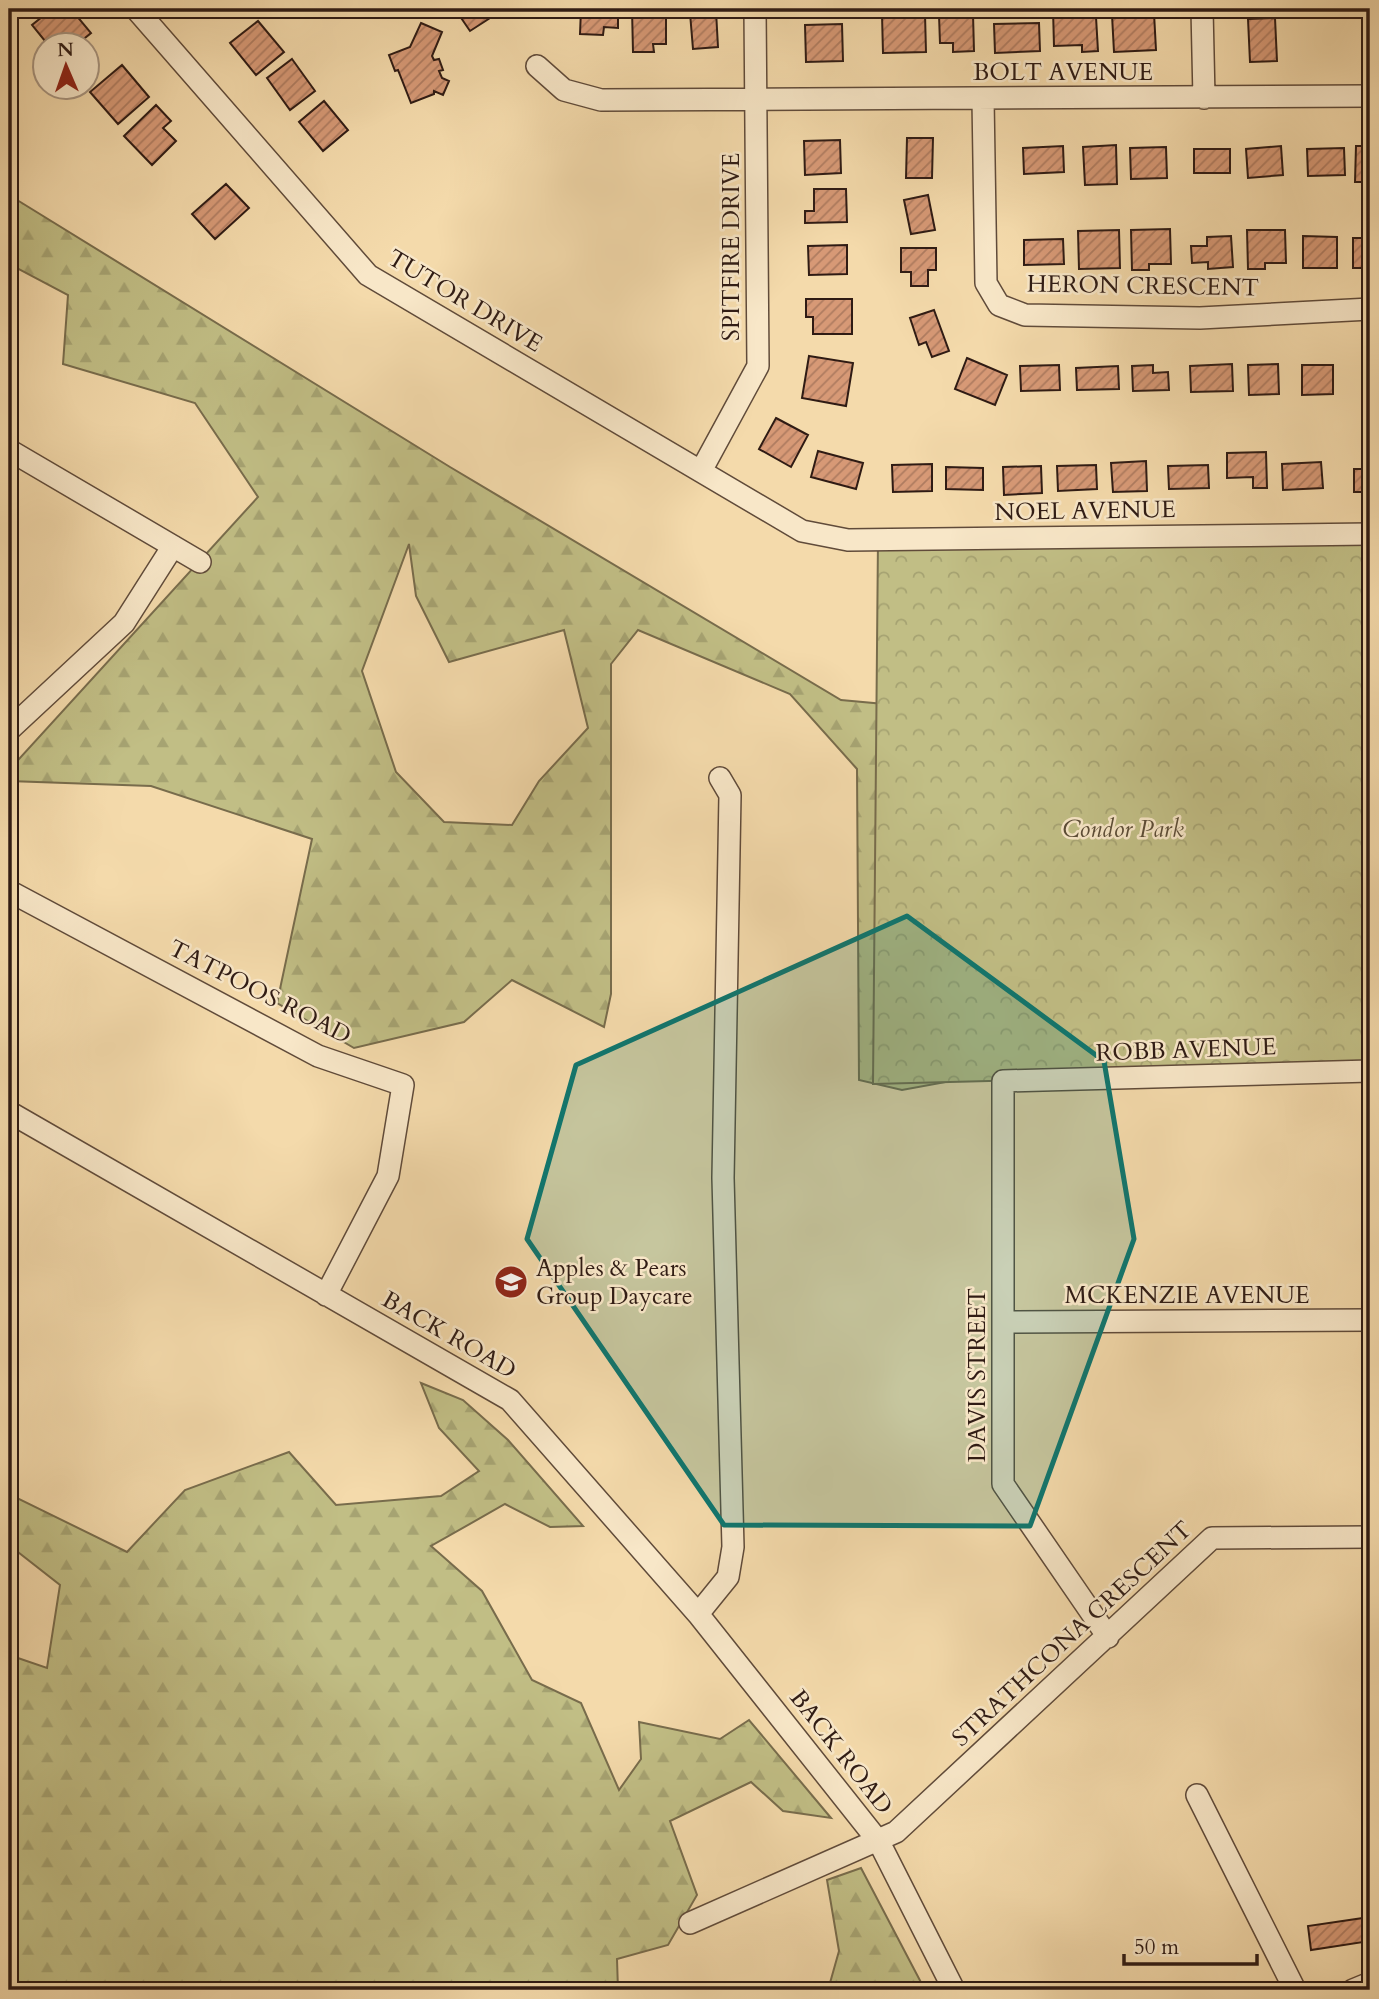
<svg xmlns="http://www.w3.org/2000/svg" width="1379" height="1999" font-family="Cardo,serif">
<defs>
<pattern id="forest-firs" width="22" height="20" patternUnits="userSpaceOnUse" patternTransform="scale(1.75)"><rect width="22" height="20" fill="#c1be85"/><path d="M5 1l3.5 6h-7zM16 11l3.5 6h-7z" fill="#a6a372"/></pattern>
<pattern id="park-crowns" width="20" height="18" patternUnits="userSpaceOnUse" patternTransform="scale(1.75)"><rect width="20" height="18" fill="#c1be85"/><path d="M2 6a3 3 0 1 1 6 0M12 15a3 3 0 1 1 6 0" fill="none" stroke="#a6a372"/></pattern>
<pattern id="building-hatch" width="6" height="6" patternUnits="userSpaceOnUse" patternTransform="scale(1.75)"><rect width="6" height="6" fill="#d79976"/><path d="M-1 1l2-2M0 6l6-6M5 7l2-2" fill="none" stroke="#af7c60"/></pattern>
</defs>
<rect width="100%" height="100%" fill="#f4daab"/>
<filter id="stains"><feTurbulence type="fractalNoise" baseFrequency=".00286" numOctaves="4"/><feColorMatrix values="0 0 0 0 .2 0 0 0 0 .09 0 0 0 0 .02 0 0 0 .5 -.17"/></filter>
<radialGradient id="worn" r=".72"><stop offset=".6" stop-color="#630" stop-opacity="0"/><stop offset="1" stop-color="#630" stop-opacity=".3"/></radialGradient>
<path fill="url(#forest-firs)" stroke="#786c4c" stroke-width="2" fill-rule="evenodd" d="M9,195L450,467L841,700L884,704L984,1075L902,1090L859,1080L857,769L790,694L638,630L611,664V994L604,1027L512,980L464,1022L354,1048L277,1003L312,839L151,786L9,781V770L258,497L195,403L63,364L68,295L9,264ZM409,544L416,596L449,662L564,630L588,728L539,781L512,825L444,822L396,772L362,671Z
M421,1383L463,1400L508,1440L583,1526L550,1527L505,1504L431,1546L482,1591L532,1680L581,1703L619,1790L641,1759L639,1722L720,1739L749,1720L831,1818L783,1811L751,1782L670,1821L697,1895L668,1945L617,1959L618,1990H9V1655L47,1668L60,1585L9,1545V1494L127,1552L185,1490L289,1452L336,1505L441,1496L479,1471L439,1428Z
M861,1868L925,1990H828L839,1951L827,1880Z"/>
<path fill="url(#park-crowns)" stroke="#786c4c" stroke-width="2" d="M1370,534V1071L873,1084L878,539Z"/>
<path fill="url(#building-hatch)" stroke="#2f1b14" stroke-width="2" d="M52,9H71L91,33L75,46H49L32,25Z
M455,9H504L470,31Z
M581,9H618V28L604,27L603,35L580,34Z
M632,9H666V44H653L654,52H633Z
M802,9H840V12L803,14Z
M1053,9H1073V18L1096,17L1098,51L1082,52V45L1054,46Z
M716,11L718,47L693,49L690,13Z
M1154,13L1156,50L1114,52L1112,15Z
M925,14L926,52L883,53L882,15Z
M973,14L974,51L953,52V43H940L939,15Z
M1275,18L1277,61L1250,62L1248,19Z
M258,21L284,52L256,75L230,43Z
M421,23L442,32L432,56L434,60L439,59L443,70L439,71L442,78L449,81L443,95L434,91V94L411,103L398,70L395,71L389,55L410,47Z
M1039,23L1040,51L995,53L994,24Z
M842,24L843,61L806,62L805,25Z
M292,59L315,91L290,110L267,78Z
M122,65L149,97L118,124L90,92Z
M324,101L348,130L323,151L299,122Z
M156,105L171,121L163,128L176,141L152,165L124,136Z
M907,138H933L932,178H906Z
M840,140L841,173L805,175L804,141Z
M1116,145L1117,184L1085,185L1083,147Z
M1063,146L1064,172L1024,174L1023,148Z
M1281,146L1283,175L1248,178L1246,149Z
M1356,146H1370V182H1355Z
M1166,147L1167,178L1131,179L1130,148Z
M1344,148L1345,175L1308,176L1307,149Z
M1194,149H1230V173H1194Z
M226,184L249,208L215,239L192,214Z
M814,189H846L847,222L805,223V211H814Z
M928,195L935,230L911,234L904,200Z
M1170,229L1171,264H1149V270H1132L1131,230Z
M1119,230L1120,268L1079,269L1078,231Z
M1247,230H1285L1286,263H1265V269H1248Z
M1231,236L1233,267L1208,269V262L1192,263L1191,246H1207V237Z
M1303,236L1337,237V268H1303Z
M1353,238H1370V268H1353Z
M1063,239L1064,264L1024,265V240Z
M847,245V274L809,275L808,246Z
M901,248H936V270H928V286H911V272H901Z
M806,299H852V334H813V317H806Z
M934,310L949,351L932,357L926,342L919,345L910,318Z
M809,356L853,363L846,406L802,398Z
M967,358L1007,375L995,405L955,389Z
M1232,364L1233,391L1191,392L1190,366Z
M1278,364L1279,394L1249,395L1248,365Z
M1059,365L1060,390L1021,391L1020,366Z
M1153,365V373L1168,372L1169,390L1133,391L1132,366Z
M1302,365H1333V394L1302,395Z
M1118,366L1119,389L1077,390L1076,368Z
M776,418L808,435L791,467L759,449Z
M818,451L863,463L856,489L811,477Z
M1266,452L1267,488H1253V477L1227,478V453Z
M1146,461L1147,491L1113,492L1111,463Z
M1321,462L1323,488L1283,490L1282,464Z
M932,464V491L893,492L892,465Z
M1096,465L1097,489L1058,491L1057,466Z
M1208,465L1209,488L1169,489L1168,466Z
M1041,466L1042,493L1004,495L1003,467Z
M946,467L983,468V490L946,489Z
M1354,469H1370V492H1354Z
M1370,1917V1941L1311,1950L1308,1926Z"/>
<g fill="none" stroke-linecap="round" stroke-linejoin="round">
<defs>
<path id="minor" d="M136,9L368,275L802,531L848,540L1370,534
M1202,9L1204,98
M537,66L564,90L601,100L1370,96
M983,99L986,283L999,305L1025,315L1200,318L1370,309
M9,450L200,562
M701,471L758,366L755,9
M9,730L124,623L173,546
M9,891L318,1056L403,1085L388,1176L326,1295
M9,1112L510,1400L698,1614L879,1842L954,1990
M1003,1322L1370,1320
M698,1614L728,1577L733,1547L723,1178L730,795L720,778
M1108,1637L1003,1484V1081L1370,1071
M1197,1795L1295,1990
M690,1923L896,1832L1212,1538L1370,1537
M1353,1990L1370,1983"/>
</defs>
<use href="#minor" stroke="#604b3a" stroke-width="24"/>
<use href="#minor" stroke="#f8e7c8" stroke-width="21"/>
</g>
<path fill="#0f766e" fill-opacity="0.2" stroke="#0f766e" stroke-width="5" stroke-linejoin="round" d="M907,916L1104,1061L1134,1239L1030,1526L724,1525L527,1239L576,1065Z"/>
<defs>
<symbol id="school-disc" viewBox="-11 -11 22 22"><circle r="9.5" fill="#8f2418" stroke="#f8e7c8"/><path d="M0-5L7-2L0 1L-7-2ZM-4 1L0 2.5L4 1V4Q0 6-4 4Z" fill="#fff"/></symbol>
</defs>
<g fill-rule="evenodd">
<use href="#school-disc" x="492" y="1263" width="38" height="38"/>
</g>
<g text-anchor="middle" dominant-baseline="central" stroke-width="5" stroke-linejoin="round" paint-order="stroke">
<g font-size="24" fill="#2f1b14" stroke="#f8e7c8">
<text x="1063" y="72">BOLT AVENUE</text>
<text transform="translate(731 247) rotate(-90)">SPITFIRE DRIVE</text>
<text transform="translate(1143 286) rotate(1)">HERON CRESCENT</text>
<text transform="translate(465 301) rotate(31)">TUTOR DRIVE</text>
<text transform="translate(1085 511) rotate(-1)">NOEL AVENUE</text>
<text transform="translate(260 992) rotate(27)">TATPOOS ROAD</text>
<text transform="translate(1186 1050) rotate(-2)">ROBB AVENUE</text>
<text x="1187" y="1295">MCKENZIE AVENUE</text>
<text transform="translate(449 1335) rotate(30)">BACK ROAD</text>
<text transform="translate(977 1375) rotate(-90)">DAVIS STREET</text>
<text transform="translate(1072 1634) rotate(-43)">STRATHCONA CRESCENT</text>
<text transform="translate(841 1752) rotate(52)">BACK ROAD</text>
</g>
<g font-size="24" font-style="italic" fill="#5b4c36" stroke="#f8e7c8">
<text x="1123" y="829">Condor Park</text>
</g>
<g font-size="24" fill="#2f1b14" stroke="#f8e7c8" text-anchor="start">
<text x="536" y="1268">Apples &amp; Pears<tspan x="536" dy="28">Group Daycare</tspan></text>
</g>
</g>
<rect width="1379" height="1999" fill="none" stroke="#f4daab" stroke-width="35"/>
<rect x="10" y="10" width="1358" height="1978" fill="none" stroke="#2f1b14" stroke-width="3.5"/>
<rect x="18" y="18" width="1344" height="1964" fill="none" stroke="#2f1b14" stroke-width="2"/>
<g transform="translate(66 66) rotate(358)"><circle r="33" fill="#f8e7c8" stroke="#a89580" stroke-width="2"/>
<path d="M0-5L12 26L0 18L-12 26Z" fill="#8f2418"/>
<text y="-10" font-size="19" font-weight="bold" text-anchor="middle" fill="#2f1b14">N</text>
</g>
<path d="M1124 1954v10h133v-10" fill="none" stroke="#2f1b14" stroke-width="3.5"/>
<text x="1134" y="1954" font-size="21" fill="#2f1b14" stroke="#f8e7c8" stroke-width="5" paint-order="stroke">50 m</text>
<rect width="100%" height="100%" filter="url(#stains)"/>
<rect width="100%" height="100%" fill="url(#worn)"/>
</svg>
